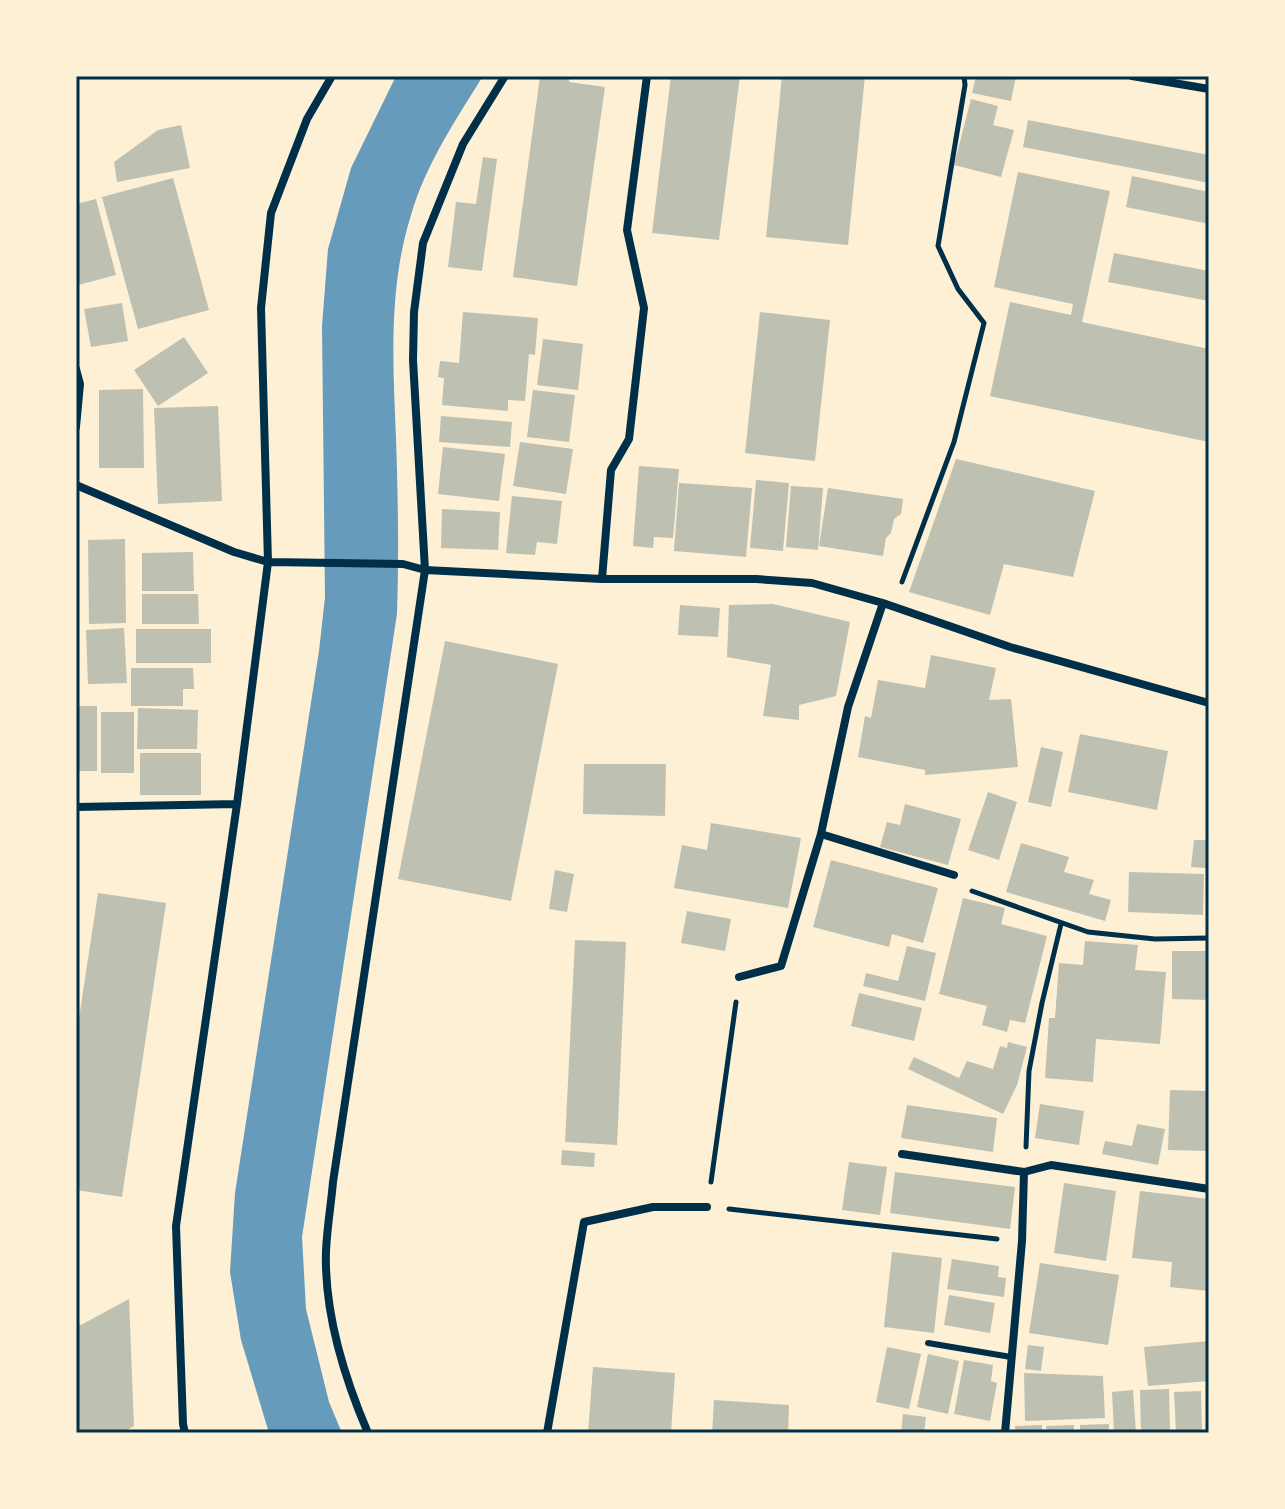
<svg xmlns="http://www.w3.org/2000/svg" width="1285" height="1509" font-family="'PT Sans',sans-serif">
<rect width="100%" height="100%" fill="#fdf0d5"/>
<path fill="#669bbc" d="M396,76H483C455,121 426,164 411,215C388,288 393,364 396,438C398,497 399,555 397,614L302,1237L306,1309L329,1402L342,1433H269L241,1340L230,1272L235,1193L319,651L325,597L322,326L328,249L351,168Z"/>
<path fill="#bec0b2" d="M540,76H570L569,82L605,87L577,286L513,277Z
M671,76H740L719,240L652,233Z
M782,76H865L848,245L766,237Z
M976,76H1016L1011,101L972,93Z
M971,99L998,106L993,125L1014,130L1001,177L954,165Z
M1028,120L1209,155V183L1023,147Z
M181,125L190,168L117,182L114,162L158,130Z
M483,157L497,159L482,271L448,267L456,202L476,204Z
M1018,172L1110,191L1082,322L1209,349V442L990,396L1010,302L1071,315L1073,304L994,287Z
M1132,176L1209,192V224L1126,207Z
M173,178L209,310L138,329L102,197Z
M96,199L116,275L78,285L76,276V204Z
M1114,253L1209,271V301L1108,282Z
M122,303L128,341L91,347L84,309Z
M463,312L538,318L535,355L529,354L525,401L508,400V411L442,405L444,378L438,377L440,361L459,363Z
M760,312L830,320L815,461L745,453Z
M184,337L208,373L158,406L134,370Z
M543,339L583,344L578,390L537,385Z
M143,389L144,468H99V390Z
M533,390L575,395L569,442L527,437Z
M218,406L222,501L158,504L154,408Z
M441,416L512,422L510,447L439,442Z
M520,442L573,449L566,494L513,486Z
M443,447L505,454L499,501L438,494Z
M956,459L1095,491L1073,577L1004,564L990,615L909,592Z
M639,466L679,469L673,538L654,537L653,548L633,546Z
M756,480L789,483L783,551L750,548Z
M679,483L752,488L746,557L674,551Z
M791,486L823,488L818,550L786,547Z
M828,488L903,499L901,514L894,519L891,533L886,538L883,556L819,546Z
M512,496L562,501L557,544L537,542L535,555L506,553Z
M442,509L500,512L498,550L441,548Z
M125,539L126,623L89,624L88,540Z
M193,552L194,591H142V553Z
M142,594H198L199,624H142Z
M773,604L850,622L836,696L799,705V720L763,716L771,665L727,657L729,605Z
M680,605L720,608L718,637L678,635Z
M124,628L127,683L88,684L86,630Z
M136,629H211V663H136Z
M445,641L558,664L511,901L398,879Z
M931,655L996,668L989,700L1011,699L1018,767L925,775V770L858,757L865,716L871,718L878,680L925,688Z
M131,668H193L194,689H183V706H131Z
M76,706H97V771H76Z
M138,708L198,710L197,749H137Z
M101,712H134V773H101Z
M1080,734L1168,751L1157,810L1068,792Z
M1041,747L1063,752L1051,807L1028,802Z
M140,753H201V795H140Z
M584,764H666L665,816L583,814Z
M988,792L1017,802L999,860L968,850Z
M905,804L961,819L948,865L880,847L887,822L900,825Z
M711,823L801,838L788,908L674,888L682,845L707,850Z
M1194,840H1209L1206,868L1191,867Z
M1021,843L1069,857L1064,872L1094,880L1089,894L1111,900L1105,921L1006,892Z
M831,860L938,888L923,943L892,934L889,947L813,927Z
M555,870L574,874L567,912L549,909Z
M1129,872L1204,874L1203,915L1128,912Z
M98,893L166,903L122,1197L76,1190V1038Z
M963,898L1005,908L1001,924L1047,936L1025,1023L1010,1020L1007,1032L982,1025L987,1006L939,994Z
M687,911L731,919L725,951L681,943Z
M575,940L626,942L617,1145L565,1142Z
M1085,941L1138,945L1135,970L1166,972L1160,1044L1096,1039L1093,1082L1045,1078L1049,1018H1055L1059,963L1083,965Z
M907,946L936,953L925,1001L863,986L866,973L898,981Z
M1172,951H1209V1000L1172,999Z
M859,993L922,1008L914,1041L851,1026Z
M1008,1042L1027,1047L1017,1085L1003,1114L908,1069L914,1057L959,1078L967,1061L993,1069L1000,1046L1007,1048Z
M1170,1090L1209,1091V1151L1168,1150Z
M1040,1104L1084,1111L1079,1145L1035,1138Z
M907,1105L997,1118L993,1152L901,1138Z
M1137,1124L1165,1129L1158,1165L1102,1154L1105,1141L1132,1146Z
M562,1150L595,1153L594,1167L561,1165Z
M849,1162L887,1167L880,1215L842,1210Z
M895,1172L1015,1187L1010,1229L890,1213Z
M1064,1183L1116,1191L1106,1261L1054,1253Z
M1140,1191L1209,1199V1291L1170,1287L1172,1262L1132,1258Z
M892,1252L942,1258L934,1333L884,1327Z
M952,1259L999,1266L998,1277L1006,1278L1004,1297L947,1289Z
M1040,1263L1119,1275L1108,1345L1029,1333Z
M949,1295L995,1303L990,1333L944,1325Z
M129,1299L134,1426L122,1433H76V1321L81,1325Z
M1209,1341V1381L1148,1386L1144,1347Z
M1028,1345L1044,1347L1041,1371L1025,1369Z
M887,1347L921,1354L909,1409L876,1402Z
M928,1354L959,1361L948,1414L917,1407Z
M964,1360L993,1365L991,1381L997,1383L990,1421L954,1414Z
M593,1367L675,1373L671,1433H588Z
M1024,1373L1103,1376L1105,1418L1025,1421Z
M1169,1389L1170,1433H1141L1140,1390Z
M1133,1390L1136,1433H1114L1112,1392Z
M1201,1391L1202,1433H1176L1174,1392Z
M714,1400L789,1405L788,1433H712Z
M903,1414L926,1417L924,1433H901Z
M1109,1424V1433H1080V1425Z
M1042,1425V1433H1016L1015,1426Z
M1074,1425V1433H1047L1046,1426Z"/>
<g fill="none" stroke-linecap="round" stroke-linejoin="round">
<path stroke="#003049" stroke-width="5" d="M902,582L954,442L984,323L958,289L938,246L965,85L964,76
M972,891L1088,932L1155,939L1209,938
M1026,1147L1029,1071L1042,1003L1061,924
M711,1182L736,1002
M729,1209L997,1239"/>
<path stroke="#003049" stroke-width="6" d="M928,1343L1011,1357"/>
<path stroke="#003049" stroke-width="8" d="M1132,76L1209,89
M76,369L80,384L76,427
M76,485L234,552L268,562L403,564L425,570L602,579H756L812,583L883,603L1010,647L1209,703
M602,579L611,470L629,439L644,308L627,230L647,76
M76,807L237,804
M821,834L954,875
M739,977L781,966L821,834L848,707L883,603
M902,1154L1024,1172L1051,1165L1209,1189
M185,1433L183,1424L176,1226L237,804L268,562L261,308L271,213L307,119L332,76
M368,1433C344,1377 324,1313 326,1251C327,1228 331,1205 333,1182L425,570L413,360L414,312L423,243L463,144L505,76
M547,1433L584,1222L653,1207H707
M1005,1433L1022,1241L1024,1172"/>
</g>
<rect width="1285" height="1509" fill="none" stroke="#fdf0d5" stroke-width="156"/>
<rect x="78" y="78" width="1129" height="1353" fill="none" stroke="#003049" stroke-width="3"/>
</svg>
